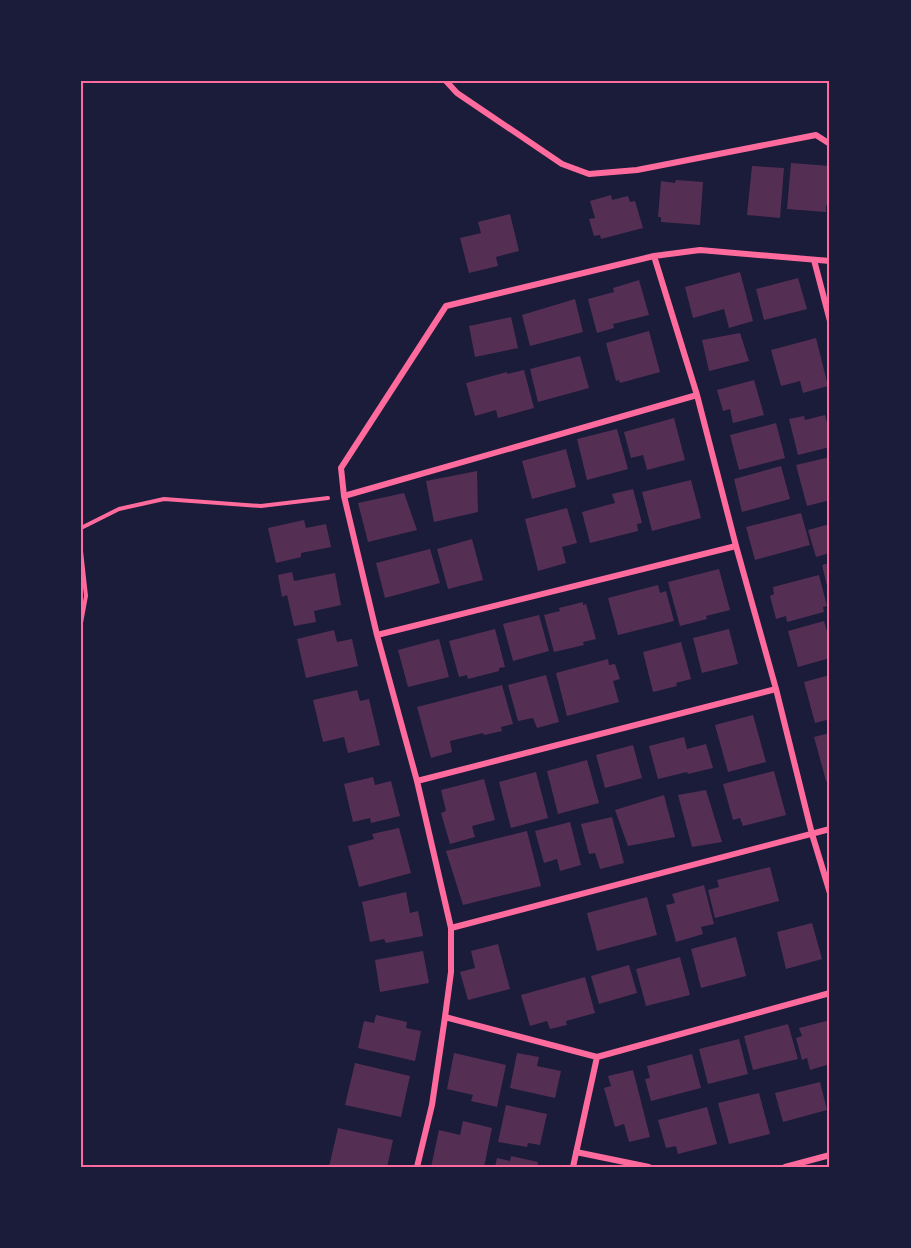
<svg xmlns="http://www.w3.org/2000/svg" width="911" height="1248" font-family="Lato,sans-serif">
<rect width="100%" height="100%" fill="#1b1b3a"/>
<path fill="#542f53" d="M791,163L830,166V206L826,205V212L787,209Z
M752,166L784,168L780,218L747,215Z
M676,180L703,182L700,225L661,222V217H658L661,181L675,183Z
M611,195L612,200L628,196L630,202L635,201L643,228L601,239L600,235L594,236L589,219L595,218L590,201Z
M510,214L519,251L496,257L498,266L469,273L460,238L481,233L478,222Z
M740,272L753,321L729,328L724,309L693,318L685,287Z
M798,278L807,309L764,320L756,289Z
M639,280L649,315L613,324L614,328L597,333L588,299L614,292L613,288Z
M575,299L583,332L530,346L522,315Z
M511,317L518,348L475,357L469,326Z
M649,331L660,372L620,383L619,380L616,381L606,343Z
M740,333L749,361L709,371L702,340Z
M816,338L828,386L803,393L800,381L781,386L771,350Z
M580,356L589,388L538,402L530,369Z
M524,370L534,408L498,418L496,410L475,416L466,383L507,372V374Z
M754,380L764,415L733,423L730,409L723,411L717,390Z
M825,415L830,434V447L798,455L789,419L804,416L805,420Z
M674,418L685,460L647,470L643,455L631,458L624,432Z
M776,423L785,458L739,470L730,435Z
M617,429L628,469L587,480L577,439Z
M566,449L576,487L532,499L522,461Z
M830,457V500L807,506L796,465Z
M781,466L790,499L742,512L734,479Z
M477,471L478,512L434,522L426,481Z
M691,480L701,518L652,531L642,492Z
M633,489L642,523L637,524L638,531L590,543L582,512L615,503L612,494Z
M404,493L417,530L368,542L358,503Z
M567,508L577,543L562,547L566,563L538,571L525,519Z
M801,513L810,545L755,560L746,527Z
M304,520L306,528L326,524L331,547L301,553V557L276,563L268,528Z
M830,524V553L816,557L808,530Z
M472,539L483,580L448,589L437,549Z
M430,549L440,583L385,598L376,563Z
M830,563V594H829L822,565Z
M719,569L730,610L706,616L707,619L680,626L668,582Z
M292,572L294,581L335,573L341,605L314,611L316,622L294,626L287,595L282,597L278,575Z
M819,575L827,606L823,607L824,612L787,622L786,616L776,619L770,596L774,594L773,587Z
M658,585L660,593L666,591L674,621L618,635L608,598Z
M583,602V605L586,604L596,639L583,642L584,645L554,652L544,615L560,611L559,608Z
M539,615L549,651L513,661L503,624Z
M824,621L830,642V658L798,667L788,631Z
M495,629L505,667L499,668V671L468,679L467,675L459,677L449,641Z
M729,629L738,664L702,673L693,638Z
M334,630L337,642L352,639L358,666L306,678L297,639Z
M439,639L449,677L408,687L398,650Z
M681,642L691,679L676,683L677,686L653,692L643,652Z
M608,659L609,665L615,664L620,679L613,681L619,702L567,716L556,673Z
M546,675L559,722L537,728L533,718L518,721L508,685Z
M830,675V719L815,723L804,682Z
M502,685L513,724L501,727L502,731L484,735L483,733L450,741L452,752L431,758L417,707Z
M357,690L360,701L369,699L380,745L348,753L344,737L323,742L313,700Z
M753,715L766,762L728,772L715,725Z
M830,733V780L826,781L814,737Z
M684,737L687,749L706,744L713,768L688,774L687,772L658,779L649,746Z
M633,745L642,778L605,788L596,755Z
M587,760L599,803L558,814L547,771Z
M774,771L786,815L743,826L740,818L733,820L723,784Z
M536,772L548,818L511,828L499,782Z
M373,777L375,785L391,781L400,816L371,823L370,818L353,822L344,784Z
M484,779L495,820L472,826L475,837L450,844L441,813L446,811L441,790Z
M706,790L722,842L692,847L678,795Z
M664,795L675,837L628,846L615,810Z
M612,817L624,863L600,869L595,853L589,854L581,824Z
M570,822L581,865L560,871L557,859L544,863L535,831Z
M399,828L411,873L359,887L348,846L374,839L372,834Z
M527,831L541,886L463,905L446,851Z
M770,867L779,901L715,918L708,890L719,887L717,880Z
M704,885L714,924L701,927L703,934L676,942L666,905L675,903L672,894Z
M406,892L410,913L418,911L423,936L386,943L384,939L370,942L362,902Z
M647,897L657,935L597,951L587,913Z
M812,923L822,959L786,969L777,932Z
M736,937L746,976L701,988L691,949Z
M498,944L510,989L468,1000L460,972L475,968L471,951Z
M423,951L429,983L380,992L375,960Z
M680,957L690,995L646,1006L636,969Z
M629,965L637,993L599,1004L591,976Z
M585,977L595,1013L566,1021L567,1025L550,1029L547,1021L530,1026L521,995Z
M376,1015L407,1022L406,1028L421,1031L415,1061L358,1048L364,1021L374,1023Z
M830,1020V1064L810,1070L807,1058L802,1060L796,1038L802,1036L799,1028Z
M788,1024L798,1059L753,1070L744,1036Z
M739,1039L748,1074L708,1084L699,1049Z
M454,1053L506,1065L497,1107L471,1101L473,1095L447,1089Z
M517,1053L539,1057L537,1066L561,1071L555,1098L510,1088Z
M692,1054L701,1088L651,1101L645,1079L650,1078L647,1066Z
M355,1063L410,1076L401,1117L345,1105Z
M633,1070L650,1137L629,1142L624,1124L615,1127L604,1088L611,1086L608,1076Z
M820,1082L827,1110L783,1122L775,1093Z
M759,1093L770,1134L729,1144L718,1103Z
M506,1105L547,1114L540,1145L528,1143L527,1147L498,1142Z
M707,1107L717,1144L678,1154L676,1146L666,1148L658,1120Z
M463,1121L492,1128L484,1167H431L439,1130L460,1135Z
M338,1128L393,1140L387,1167H329Z
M511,1156L538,1162L537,1167H495L497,1158L510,1161Z"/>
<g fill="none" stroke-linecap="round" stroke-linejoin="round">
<path stroke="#ff6b9d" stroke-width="4" d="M81,528L119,509L164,499L261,506L328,498
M81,551L86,596L81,623"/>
<path stroke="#ff6b9d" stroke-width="6" d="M446,81L457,93L562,164L589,174L637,170L816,135L830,144
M654,256L697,395L736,546L776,689L812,834L830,893
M814,260L830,321
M344,496L697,395
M377,635L736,546
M417,781L776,689
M451,928L830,829
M445,1017L597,1057L830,993
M576,1152L649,1167
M417,1167L432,1105L445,1017L451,972V928L417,781L377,635L344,496L341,468L446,306L654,256L700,250L830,261
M573,1167L597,1057
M785,1167L830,1155"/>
</g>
<rect width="911" height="1248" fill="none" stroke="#1b1b3a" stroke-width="165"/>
<rect x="82" y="82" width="746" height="1084" fill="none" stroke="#ff6b9d" stroke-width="2"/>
</svg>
